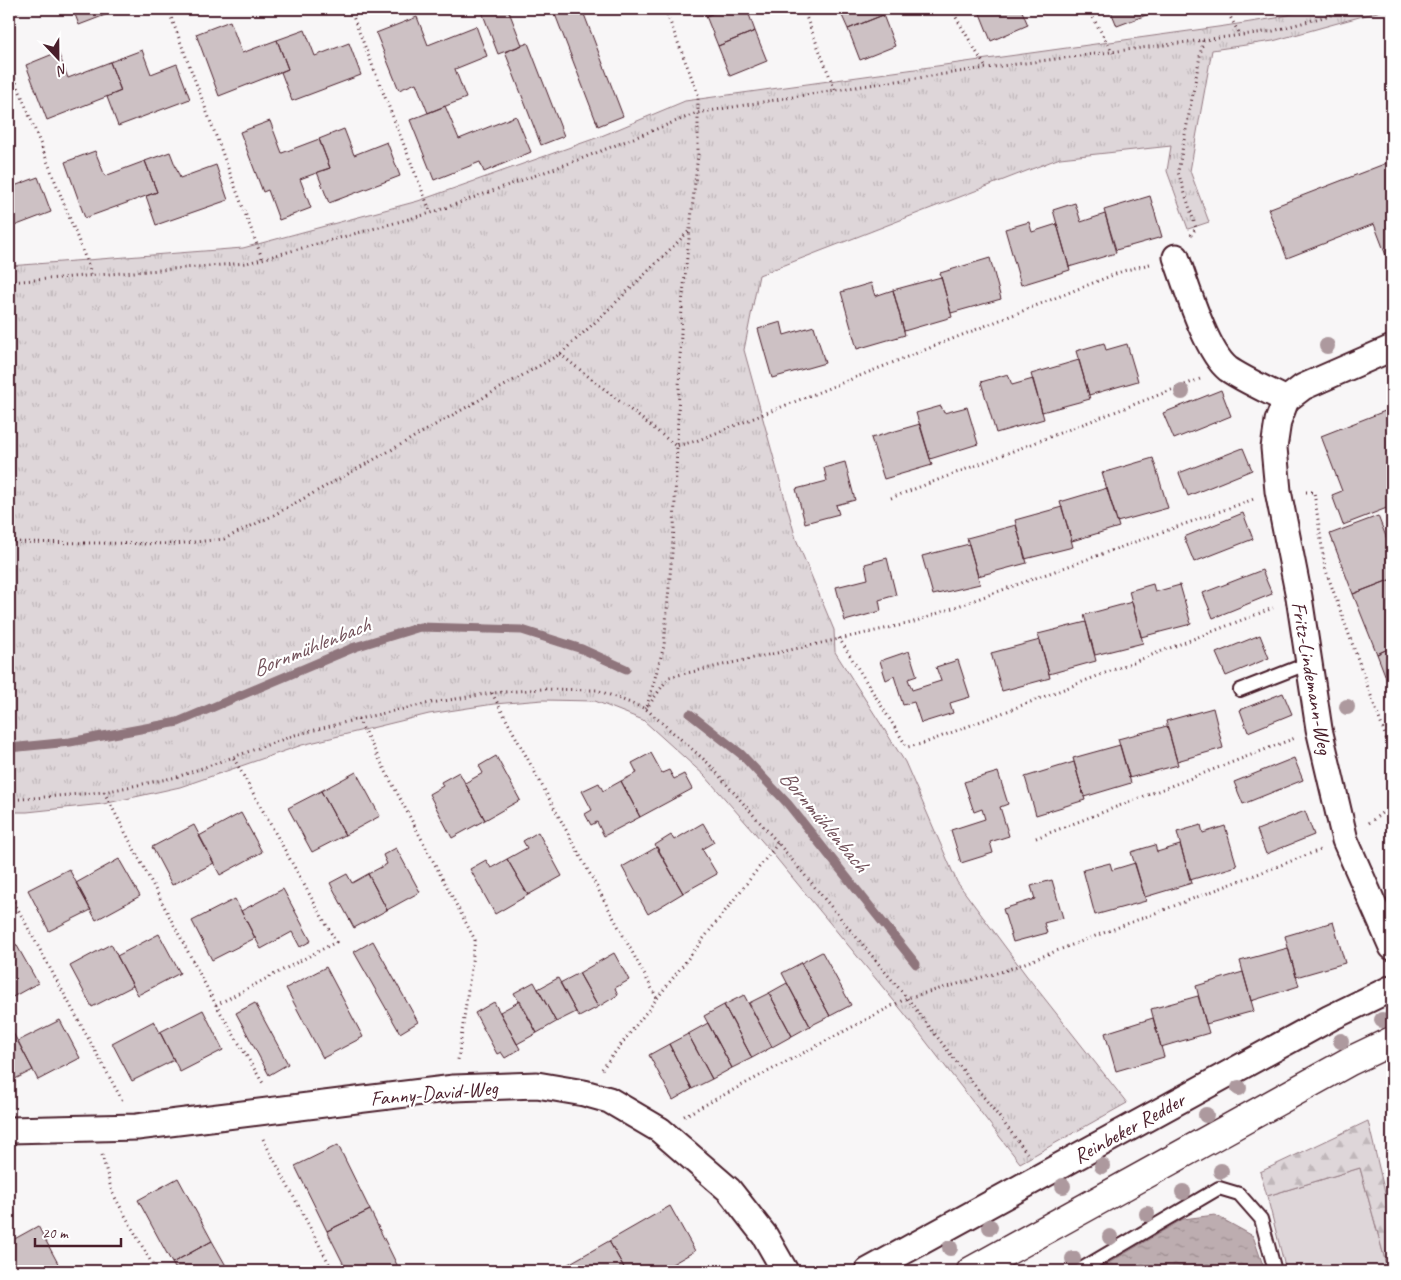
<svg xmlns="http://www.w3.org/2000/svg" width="1401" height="1280" font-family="Caveat,sans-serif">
<defs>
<pattern id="forest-firs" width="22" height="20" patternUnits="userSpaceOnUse" patternTransform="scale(1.25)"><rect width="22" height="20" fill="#ded6d9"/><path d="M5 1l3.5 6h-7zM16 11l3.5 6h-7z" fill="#c0b7ba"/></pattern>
<pattern id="park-tufts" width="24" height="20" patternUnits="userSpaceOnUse" patternTransform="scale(1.25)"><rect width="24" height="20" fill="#ded6d9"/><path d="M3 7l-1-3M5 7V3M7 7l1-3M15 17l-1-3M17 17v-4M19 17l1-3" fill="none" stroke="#c0b7ba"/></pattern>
<pattern id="water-ripples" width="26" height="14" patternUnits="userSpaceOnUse" patternTransform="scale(1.25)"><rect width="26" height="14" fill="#bdadb0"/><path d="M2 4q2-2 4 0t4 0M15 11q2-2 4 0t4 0" fill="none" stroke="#9c8c8f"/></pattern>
</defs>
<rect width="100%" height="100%" fill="#f8f6f7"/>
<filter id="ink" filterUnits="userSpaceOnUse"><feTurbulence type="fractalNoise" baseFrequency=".02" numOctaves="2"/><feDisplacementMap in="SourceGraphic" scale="10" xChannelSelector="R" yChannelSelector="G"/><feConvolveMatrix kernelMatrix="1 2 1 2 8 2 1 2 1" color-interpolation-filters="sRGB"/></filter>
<g filter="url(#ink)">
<path fill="#ded6d9" stroke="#947a82" d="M1360,1168L1388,1271H1286L1267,1196Z"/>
<path fill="url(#forest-firs)" stroke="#947a82" d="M1368,1121L1392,1223V1271H1388L1360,1168L1267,1196L1260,1172Z"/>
<path fill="url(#park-tufts)" stroke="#947a82" d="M1311,9H1388L1273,41L1212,50L1190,171L1209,222L1188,229L1167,171L1171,146L1060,158L759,275L744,350L796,539L834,630L835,652L905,762L957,882L1026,975L1127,1103L1020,1163L904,1013L768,848L705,776L643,720L595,701L543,700L494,704L429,714L302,745L180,787L103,804L27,812H9V266L243,248L418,201L599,137L685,101L1225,26L1276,18Z"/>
<path fill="url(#water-ripples)" stroke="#8f747b" d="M1215,1215L1253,1236L1265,1271H1095L1183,1219Z"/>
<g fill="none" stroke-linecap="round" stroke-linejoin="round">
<path stroke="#8f747b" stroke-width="9" d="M690,714L741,754L788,804L916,964
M9,748L70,742L178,722L355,647L420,627L522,630L582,649L626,669"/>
</g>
<path fill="#cdc1c4" stroke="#4a1f2b" d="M9,9H24L9,15Z
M73,9H121L79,25Z
M481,9H508L522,45L498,54Z
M553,9H582L623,116L598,126Z
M703,9H724L706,16Z
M724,9H747L755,31L718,46L706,16Z
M839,9H880L883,15L848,29Z
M984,9H1021L1028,25L991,41L979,11Z
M1110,9H1156L1157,11L1117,26Z
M883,15L895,46L860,60L848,29Z
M417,17L428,45L476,26L487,56L455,69L466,98L428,113L416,83L399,90L376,33Z
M230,21L242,53L277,40L288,69L219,96L196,34Z
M305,30L315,56L349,43L361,75L292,101L281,72L288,69L277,40Z
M755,31L767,61L730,76L718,46Z
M528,43L564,136L541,145L505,52Z
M142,50L151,74L177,64L190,99L118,126L107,97L121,91L110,62Z
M58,52L68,78L110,62L121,91L47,120L26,65Z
M445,106L459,139L516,116L531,152L484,172L480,162L434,180L410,120Z
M270,121L282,153L319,139L330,168L300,179L311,208L279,220L268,190L263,192L240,132Z
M344,129L354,155L387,142L400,176L329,203L317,172L330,168L319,139Z
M95,151L105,176L145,161L157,192L85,218L65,162Z
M170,152L180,178L216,165L228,200L156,225L146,196L157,192L145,161Z
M1392,161V217L1390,218L1392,224V256L1387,258L1374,224L1287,258L1268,209Z
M38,177L51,212L9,228V188Z
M1150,196L1162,237L1116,250L1104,210Z
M1075,203L1081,222L1105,214L1116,253L1069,267L1053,210Z
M1029,222L1032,232L1057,224L1070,270L1021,285L1005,229Z
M990,258L1001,299L951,313L940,273Z
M941,277L952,317L904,331L893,290Z
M871,283L875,296L893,290L905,335L857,349L841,292Z
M781,322L784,335L814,326L825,363L772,378L758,329Z
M1104,343L1106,350L1127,344L1138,381L1089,395L1076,351Z
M1079,360L1090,399L1042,412L1031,374Z
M1008,374L1012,385L1033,379L1044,419L996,433L981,382Z
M1221,390L1231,416L1174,439L1163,413Z
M941,406L944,413L967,407L978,444L930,459L916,413Z
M1385,411L1392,428V506L1343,525L1332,495L1342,491L1321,436Z
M920,424L932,465L884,479L871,438Z
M1243,448L1252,470L1188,496L1179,473Z
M1153,458L1168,508L1117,522L1102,473Z
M845,462L855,500L836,505L839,514L805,523L796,489L827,481L824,468Z
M1107,488L1119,527L1072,541L1060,502Z
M1062,507L1073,547L1025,559L1015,520Z
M1243,513L1253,539L1194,562L1184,537Z
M1378,516L1392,552V579L1353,594L1330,534Z
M1016,525L1027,563L978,576L967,538Z
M969,544L980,584L933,595L922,556Z
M887,558L896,595L879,600L881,611L845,621L836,587L868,579L865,564Z
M1262,570L1272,594L1213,618L1203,593Z
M1392,579V647L1377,654L1353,594Z
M1153,584L1155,592L1180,585L1191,624L1141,637L1129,591Z
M1132,602L1143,643L1095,655L1084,615Z
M1086,622L1096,661L1049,674L1038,634Z
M1260,635L1269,658L1226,676L1216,653Z
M1040,640L1050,678L1002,691L991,653Z
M1392,647V693L1377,654Z
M909,651L917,676L908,679L912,690L941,681L936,667L958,660L970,697L950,703L953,713L921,723L914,702L903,705L894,676L886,680L880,661Z
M1283,693L1292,714L1248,732L1240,710Z
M1213,708L1223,748L1177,761L1166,721Z
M1167,726L1178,765L1129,778L1118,739Z
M1120,745L1131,783L1084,797L1073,758Z
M651,753L662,773L669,770L674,779L684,774L692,789L640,817L621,781L637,773L632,763Z
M496,756L520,800L485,820L465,783L483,773L479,766Z
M1294,758L1303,780L1243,804L1234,782Z
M1074,762L1085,800L1036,815L1025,777Z
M356,772L380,816L345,835L321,791Z
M459,772L485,820L452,838L429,794L443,786L441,782Z
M998,772L1008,804L1000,807L1009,836L990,842L993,853L961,863L951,830L985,819L982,809L974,812L964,782Z
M621,781L640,817L604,836L597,822L591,825L585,814L592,810L582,791L599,783L603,791Z
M321,791L345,835L312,852L288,808Z
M1305,811L1314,835L1266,854L1257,830Z
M241,813L262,852L220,875L199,836Z
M703,823L714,842L702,849L717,874L683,893L655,845L671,835L674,840Z
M194,825L214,863L172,885L152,847Z
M1201,825L1203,833L1225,826L1237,866L1190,880L1177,832Z
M538,832L562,876L528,895L507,859L527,848L523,841Z
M1155,845L1157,852L1180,845L1192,883L1145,897L1131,852Z
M657,847L683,893L648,914L622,867Z
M396,848L420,892L387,910L368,874L387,864L383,855Z
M119,859L140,896L96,920L76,883Z
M507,859L528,895L495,914L470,869L486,860L491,868Z
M1110,863L1112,870L1135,863L1146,901L1095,915L1083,870Z
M69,869L91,910L49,931L28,890Z
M347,874L352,883L368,874L387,910L354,928L330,883Z
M1052,880L1063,918L1044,923L1047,933L1013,942L1003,909L1035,899L1031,886Z
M283,889L311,941L300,947L292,932L261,949L241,911Z
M235,899L255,938L212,960L192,921Z
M1333,922L1345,963L1296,977L1285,936Z
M159,934L180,973L138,995L117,956Z
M373,941L418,1022L400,1033L354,952Z
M16,944L38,983L9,999V948Z
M111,944L133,986L92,1007L70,966Z
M1288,948L1299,986L1251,1001L1240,961Z
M822,952L851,1005L830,1016L801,963Z
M614,953L629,980L615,988L618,995L598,1007L579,973Z
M801,963L830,1016L810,1026L782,973Z
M326,967L363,1037L323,1058L286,988Z
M1243,972L1254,1011L1206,1024L1196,986Z
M579,973L598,1007L579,1017L560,983Z
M558,978L576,1012L556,1022L538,989Z
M534,982L556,1022L537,1033L514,993Z
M787,983L810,1026L792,1036L769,993Z
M769,993L792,1036L772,1047L749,1003Z
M744,995L772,1047L752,1058L724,1005Z
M1198,996L1209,1033L1161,1047L1151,1009Z
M520,1001L537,1033L517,1044L500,1012Z
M494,1002L520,1049L505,1058L501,1052L497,1054L475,1013Z
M255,1003L288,1064L269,1075L236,1013Z
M724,1005L752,1058L732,1068L704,1016Z
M203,1010L223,1050L180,1072L160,1032Z
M1153,1018L1164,1057L1116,1071L1105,1033Z
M60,1020L80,1058L38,1080L18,1041Z
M154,1021L174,1060L132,1081L112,1043Z
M708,1023L732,1068L712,1079L688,1034Z
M11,1029L33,1070L9,1082V1030Z
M688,1034L712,1079L692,1089L669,1044Z
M669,1044L692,1089L673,1100L649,1055Z
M338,1145L370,1210L327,1231L295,1166Z
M178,1178L212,1241L172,1263L138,1200Z
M670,1206L695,1251L660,1271H626L609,1241Z
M370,1210L400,1271H347L327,1231Z
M38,1226L62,1271H9V1242Z
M212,1241L229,1271H177L172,1263Z
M609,1241L626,1271H556Z"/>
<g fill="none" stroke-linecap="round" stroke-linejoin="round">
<defs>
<path id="lane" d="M1240,690L1309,663
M1078,1271L1219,1188L1239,1194L1261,1219L1275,1271"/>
<path id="street" d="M1176,257C1186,285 1206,352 1228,369C1244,380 1269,391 1286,400
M1392,348L1303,387L1286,400L1278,421L1274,448L1278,491L1299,597L1319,729L1345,840L1392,947
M9,1130L137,1127L454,1088L537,1085L584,1093L609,1100L660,1130L729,1190L765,1236L785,1271
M868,1271L1330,1018L1392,988"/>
<path id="secondary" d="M971,1271L1350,1061L1392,1041"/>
</defs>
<use href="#lane" stroke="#4a1f2b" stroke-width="16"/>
<use href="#street" stroke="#4a1f2b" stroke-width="29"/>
<use href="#secondary" stroke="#4a1f2b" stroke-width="31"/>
<path stroke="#4a1f2b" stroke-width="3" stroke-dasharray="1 4" stroke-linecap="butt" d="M168,9L262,258
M350,9L431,213
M803,9L835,90
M951,9L986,68
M1088,9L1113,53
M1226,9L1240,35
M9,64L92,275
M1191,235L1196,228L1178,172L1203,40
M9,282L247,263L431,213L578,160L697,113L835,90L986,68L1273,31L1352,9
M560,354L676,446L696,441L1123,271L1150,264
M1306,492H1314L1325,568L1392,754
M891,498L1200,379
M9,542L175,544L224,539L272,516L393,449L560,354L603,315L689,231
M839,638L907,747L922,744L1273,608
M492,693L657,998
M647,706L664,646L674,529L682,304L698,154V94L665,9
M646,709L669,677L911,623L1254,499
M358,719L475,940L458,1060
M104,792L216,1005L264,1085
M9,800L104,792L177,777L295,735L358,719L425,704L492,693L542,689L597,690L646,709L708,763L778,843L907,998L1027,1153
M1369,823L1392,805
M1036,838L1295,738
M9,893L122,1100
M216,1005L336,942L233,757
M602,1069L778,843
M684,1116L907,998L1004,971L1320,850
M263,1139L333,1271
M102,1155L112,1192L156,1271"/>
<use href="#lane" stroke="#fff" stroke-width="12"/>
<use href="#street" stroke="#fff" stroke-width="25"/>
<use href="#secondary" stroke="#fff" stroke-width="28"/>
</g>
<g fill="#ad999e">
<circle cx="1327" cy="346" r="8"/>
<circle cx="1182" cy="392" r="8"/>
<circle cx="1347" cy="707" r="8"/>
<circle cx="1382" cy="1020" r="8"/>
<circle cx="1341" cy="1041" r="8"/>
<circle cx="1239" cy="1088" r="8"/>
<circle cx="1206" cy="1115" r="8"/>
<circle cx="1102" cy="1166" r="8"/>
<circle cx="1221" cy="1171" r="8"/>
<circle cx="1063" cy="1186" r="8"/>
<circle cx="1183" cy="1192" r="8"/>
<circle cx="1147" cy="1214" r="8"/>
<circle cx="990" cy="1227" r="8"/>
<circle cx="1110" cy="1237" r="8"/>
<circle cx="950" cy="1248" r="8"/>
<circle cx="1073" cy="1259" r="8"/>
</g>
</g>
<g text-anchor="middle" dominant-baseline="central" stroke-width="4.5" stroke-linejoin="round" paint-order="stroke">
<g font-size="21" fill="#4a1f2b" stroke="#fff">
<text transform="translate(1312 678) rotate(80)">Fritz-Lindemann-Weg</text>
<text transform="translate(434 1093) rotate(-5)">Fanny-David-Weg</text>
<text transform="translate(1129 1128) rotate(-29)">Reinbeker Redder</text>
</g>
<g font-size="22" font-style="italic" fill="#72515a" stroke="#fff">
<text transform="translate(311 647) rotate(-22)">Bornmühlenbach</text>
<text transform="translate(824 821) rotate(50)">Bornmühlenbach</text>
</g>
</g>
<rect width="1401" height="1280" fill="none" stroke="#fff" stroke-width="30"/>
<rect x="15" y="15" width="1371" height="1250" fill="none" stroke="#4a1f2b" stroke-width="2" filter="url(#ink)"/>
<g transform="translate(58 58) rotate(158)" stroke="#ffffff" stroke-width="4" paint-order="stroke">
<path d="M0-4L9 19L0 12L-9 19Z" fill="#4a1f2b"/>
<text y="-8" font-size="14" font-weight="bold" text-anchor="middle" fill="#4a1f2b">N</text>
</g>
<path d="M35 1238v8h86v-8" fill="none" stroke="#4a1f2b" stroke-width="2.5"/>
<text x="42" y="1238" font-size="15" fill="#4a1f2b" stroke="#ffffff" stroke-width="4" paint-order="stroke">20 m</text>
</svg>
